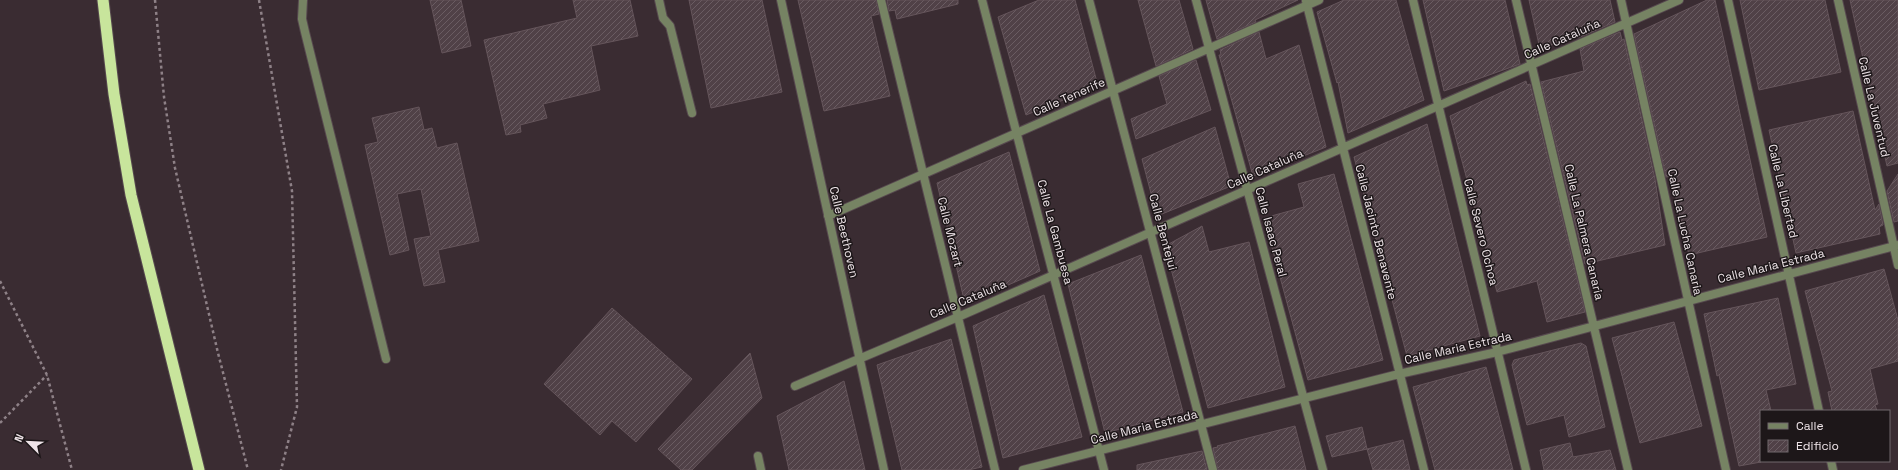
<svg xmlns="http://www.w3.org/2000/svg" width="1898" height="470" font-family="'Space Grotesk',sans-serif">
<defs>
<pattern id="building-hatch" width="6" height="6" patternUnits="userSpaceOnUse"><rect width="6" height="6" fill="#504147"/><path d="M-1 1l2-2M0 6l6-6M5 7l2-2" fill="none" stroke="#6a5c62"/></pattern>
</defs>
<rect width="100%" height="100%" fill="#3a2c32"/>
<path fill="url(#building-hatch)" stroke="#65555b" d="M430,0H461L471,46L442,53Z
M573,0H630L638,36L591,46L600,90L543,104L547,118L520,125L521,132L506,135L484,40L577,18Z
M689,0H762L782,92L711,108Z
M798,0H876L879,14L871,16L890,96L824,111Z
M887,0H958V4L897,19L895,10L889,11Z
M1039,0H1075L1098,86L1026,115L998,17Z
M1138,0H1179L1193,49L1156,66Z
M1206,0H1298L1255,20L1256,22L1217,39Z
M1344,0H1396L1424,100L1348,133L1338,82L1337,83L1317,12Z
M1423,0H1505L1520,64L1444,91Z
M1529,0H1610L1615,22L1578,38L1577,36L1540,49Z
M1707,0H1715L1767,237L1689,255L1671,176L1666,177L1634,34Z
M1740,0H1825L1841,72L1759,90Z
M1850,0H1898V163L1887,166Z
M1259,32L1266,59L1299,45L1326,147L1253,176L1219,55H1221L1220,50Z
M1620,32L1622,40L1624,39L1655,179L1665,245L1585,264L1541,82L1584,71L1580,49Z
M1196,60L1211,110L1136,139L1131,119L1167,104L1159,76Z
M1526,81L1527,85L1530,84L1585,312L1547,322L1537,281L1497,292L1450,116Z
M419,107L424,130L432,128L437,148L457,143L479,241L438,250L445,282L424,286L414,239L431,236L421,189L397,194L409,250L390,255L365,145L378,142L372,118Z
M1853,111L1875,210L1879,204L1883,225L1879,227L1880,234L1796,253L1769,130Z
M1427,124L1480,336L1407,356L1354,157Z
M1215,127L1231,186L1157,216L1142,159Z
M1009,152L1040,271L965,304L937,183Z
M1334,174L1383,360L1308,380L1264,218L1304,207L1298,184Z
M1898,174V221L1894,222L1887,191Z
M1202,226L1209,252L1249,242L1285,387L1208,408L1165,246Z
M1141,255L1183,412L1105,433L1068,284Z
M1884,269L1898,320V361L1870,369L1878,404L1875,405L1877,411H1832L1828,392L1832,391L1805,291Z
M1044,295L1082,437L1003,458L973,326Z
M1778,298L1796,384L1766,390L1771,411H1761V462L1739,466L1719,375L1717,376L1704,314Z
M612,308L692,379L636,442L612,421L600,435L544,384Z
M1674,322L1702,426L1640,443L1612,338Z
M951,339L982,467L968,470H902L877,365Z
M1581,343L1586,346L1605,427L1569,437L1564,415L1527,425L1512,365L1514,360Z
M750,353L762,398L692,470H681L658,449Z
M1486,367L1513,470H1435L1413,387Z
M844,381L865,470H789L777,416Z
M1295,426L1306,470H1218L1213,448L1218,447L1217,446Z
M1362,427L1367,449L1332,457L1326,436Z
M1403,440L1410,470H1373L1367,449Z
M1570,443L1573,457L1610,450L1616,470H1544L1540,450Z
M1202,451L1207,470H1137V465Z"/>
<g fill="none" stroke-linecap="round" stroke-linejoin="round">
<defs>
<path id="minor" d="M303,0L302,19L305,32L386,359
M659,0L663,18L670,26L692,113
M781,0L884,470
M881,0L995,470
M982,0L1104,470
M1089,0L1213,470
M1196,0L1323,470
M1413,0L1526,470
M1516,0L1628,470
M1621,0L1726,470
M1728,0L1819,411
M1838,0L1898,265
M1306,1L1424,470
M828,216L1319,0
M795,386L958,317L1679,0
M1831,461L1833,470
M1023,470L1399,374L1497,352L1898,245"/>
<path id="tertiary" d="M758,456L761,470"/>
<path id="trunk" d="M103,0L114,94L131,195L199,470"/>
</defs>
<use href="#minor" stroke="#57494f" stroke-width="10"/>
<use href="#tertiary" stroke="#57494f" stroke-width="10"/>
<use href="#trunk" stroke="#57494f" stroke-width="13"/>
<path stroke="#8e8187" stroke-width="2.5" stroke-dasharray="3 3" stroke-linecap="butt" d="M155,0L164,97L175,168L218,353L248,470
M259,0L292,191L297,407L281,470
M0,281L47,375L72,470
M0,423L47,375"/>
<use href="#minor" stroke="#768363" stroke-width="8"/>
<use href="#tertiary" stroke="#768363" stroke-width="8"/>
<use href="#trunk" stroke="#c8e59c" stroke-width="11"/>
</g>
<g text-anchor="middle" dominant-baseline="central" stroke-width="3" stroke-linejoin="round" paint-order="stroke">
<g font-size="12" fill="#eee4e8" stroke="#1d1719">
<text transform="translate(1562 39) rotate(-24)">Calle Cataluña</text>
<text transform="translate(1069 97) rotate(-24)">Calle Tenerife</text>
<text transform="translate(1874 107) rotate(77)">Calle La Juventud</text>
<text transform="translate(1265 169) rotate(-24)">Calle Cataluña</text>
<text transform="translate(1783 191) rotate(77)">Calle La Libertad</text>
<text transform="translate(844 232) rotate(77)">Calle Beethoven</text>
<text transform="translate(950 232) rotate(76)">Calle Mozart</text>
<text transform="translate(1055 232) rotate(75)">Calle La Gambuesa</text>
<text transform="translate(1163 232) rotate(75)">Calle Bentejui</text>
<text transform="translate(1271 232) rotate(75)">Calle Isaac Peral</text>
<text transform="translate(1376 232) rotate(76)">Calle Jacinto Benavente</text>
<text transform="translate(1481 232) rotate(76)">Calle Severo Ochoa</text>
<text transform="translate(1584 232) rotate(77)">Calle La Palmera Canaria</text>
<text transform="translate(1685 232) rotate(78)">Calle La Lucha Canaria</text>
<text transform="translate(1771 266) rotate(-14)">Calle Maria Estrada</text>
<text transform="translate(968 299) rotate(-23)">Calle Cataluña</text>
<text transform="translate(1458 348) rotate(-13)">Calle Maria Estrada</text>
<text transform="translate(1144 427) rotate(-14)">Calle Maria Estrada</text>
</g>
</g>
<rect x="1760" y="410" width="130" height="52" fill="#1d1719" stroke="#71696c"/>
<rect x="1768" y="423" width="20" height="6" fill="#768363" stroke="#71696c"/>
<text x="1796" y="430" font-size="12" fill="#eee4e8">Calle</text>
<rect x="1768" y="440" width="20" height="12" fill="url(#building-hatch)" stroke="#71696c"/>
<text x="1796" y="450" font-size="12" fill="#eee4e8">Edificio</text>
<g transform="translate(28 442) rotate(294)" stroke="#1d1719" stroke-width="3" paint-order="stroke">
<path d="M0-3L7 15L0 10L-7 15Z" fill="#eee4e8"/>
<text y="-6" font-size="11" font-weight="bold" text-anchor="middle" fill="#eee4e8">N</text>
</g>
</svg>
